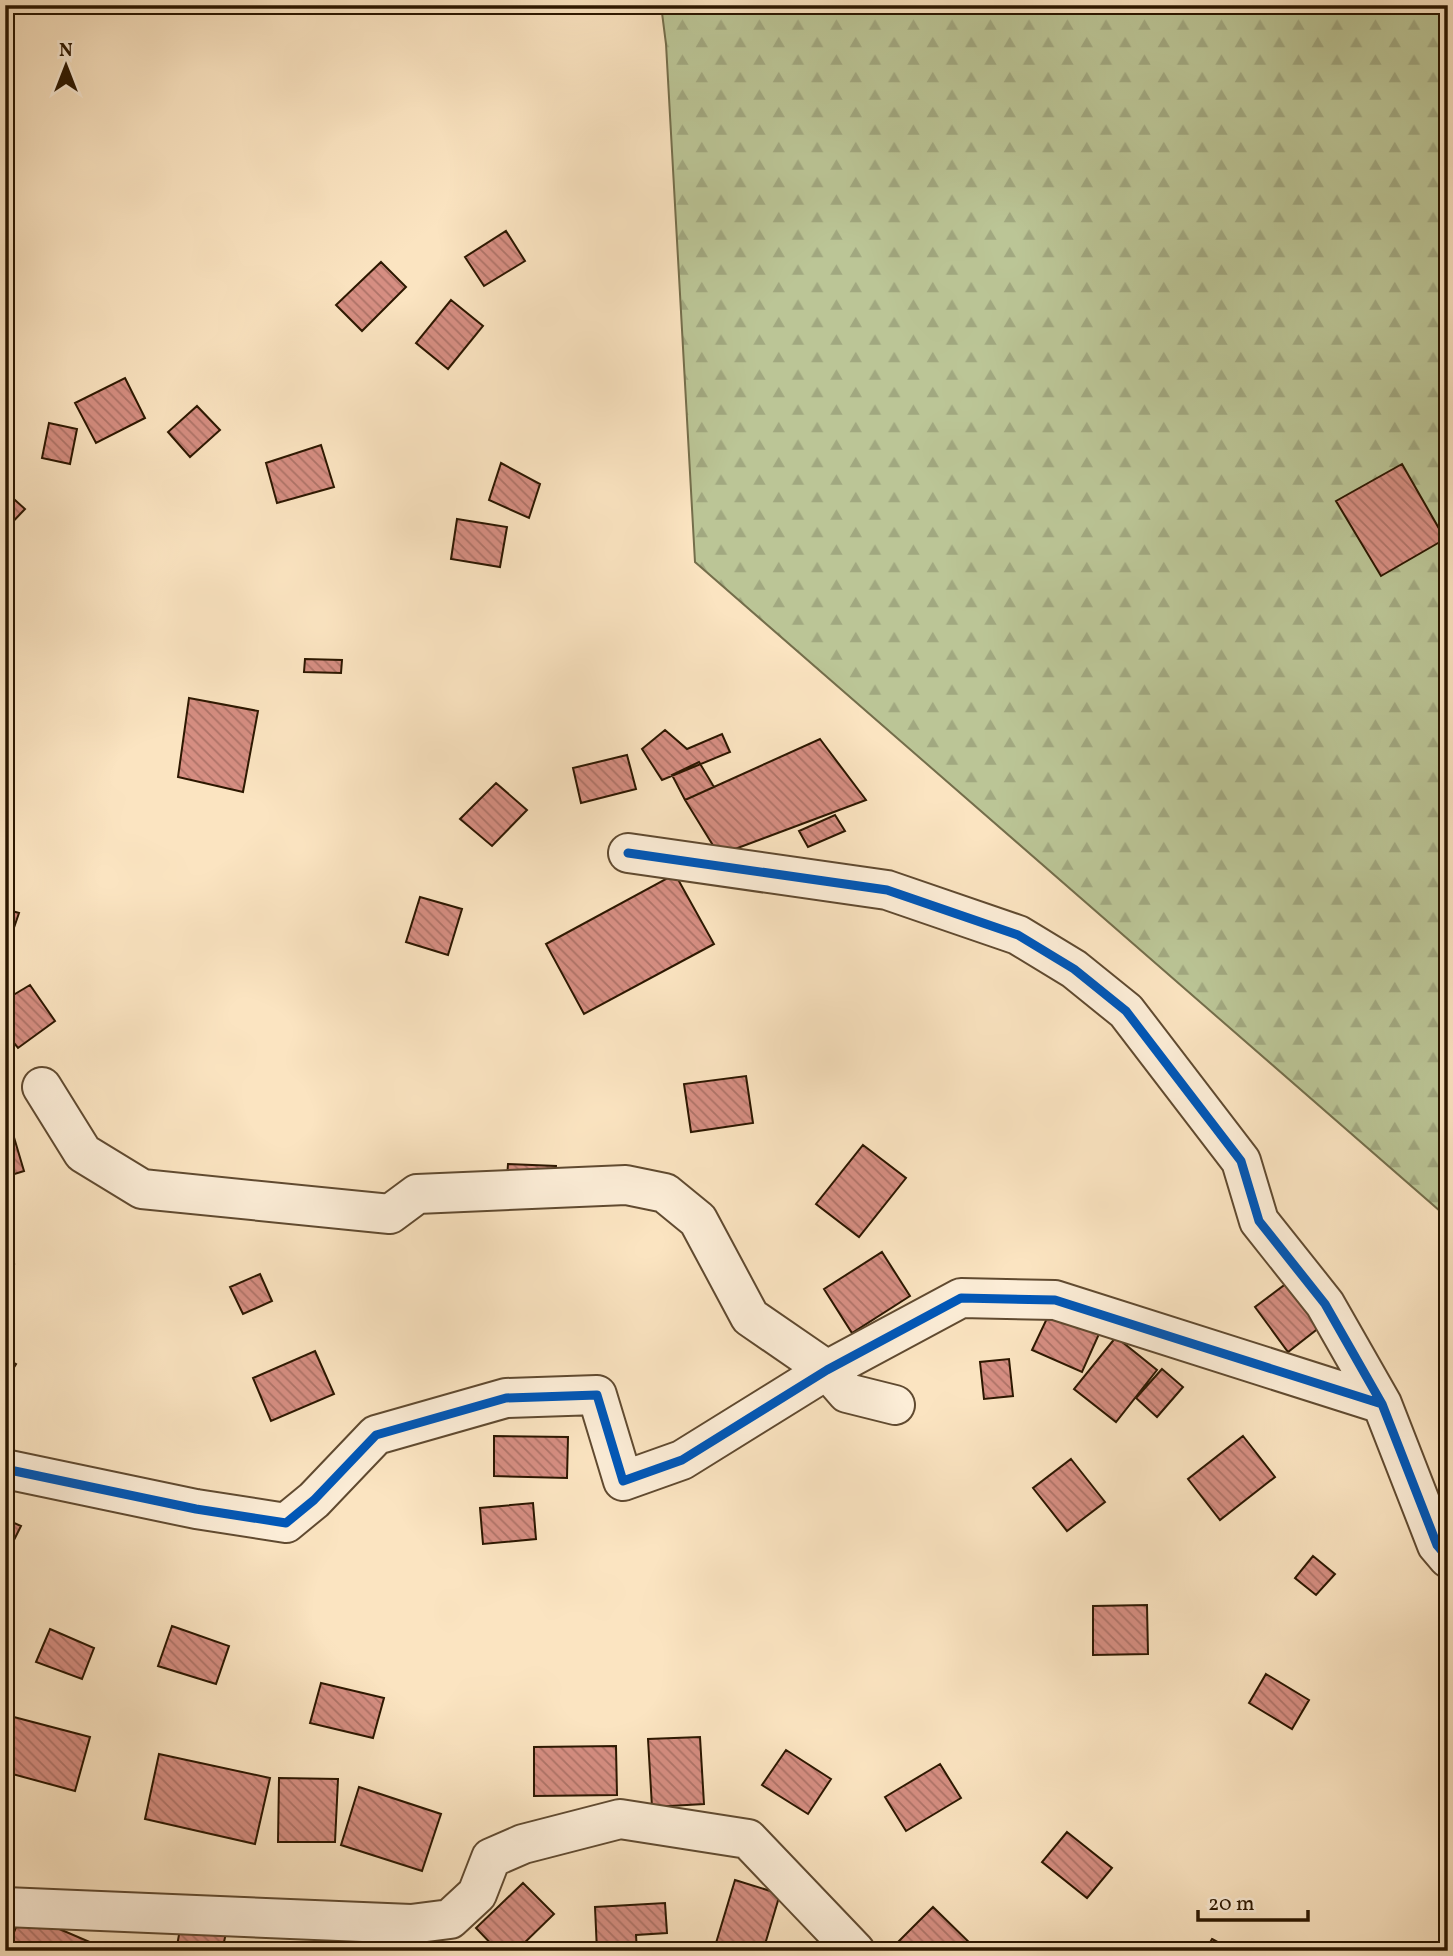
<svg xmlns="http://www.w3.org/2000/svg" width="1453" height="1956" font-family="Vollkorn,serif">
<defs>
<pattern id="forest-firs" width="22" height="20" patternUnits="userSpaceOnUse" patternTransform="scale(1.75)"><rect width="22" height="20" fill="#bbc596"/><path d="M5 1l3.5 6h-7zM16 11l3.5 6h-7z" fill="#a1a880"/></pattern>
<pattern id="building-back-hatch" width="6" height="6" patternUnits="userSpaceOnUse" patternTransform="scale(1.75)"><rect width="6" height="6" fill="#d68e82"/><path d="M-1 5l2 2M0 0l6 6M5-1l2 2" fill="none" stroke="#ae7368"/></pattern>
</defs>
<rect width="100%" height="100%" fill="#fbe4c1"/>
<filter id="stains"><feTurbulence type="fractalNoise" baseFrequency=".00286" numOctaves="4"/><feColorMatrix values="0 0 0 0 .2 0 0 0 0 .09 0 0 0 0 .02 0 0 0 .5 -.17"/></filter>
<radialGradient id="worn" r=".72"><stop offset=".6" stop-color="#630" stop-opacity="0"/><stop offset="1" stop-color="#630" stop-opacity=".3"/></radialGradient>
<path fill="url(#forest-firs)" stroke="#746e4b" stroke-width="2" d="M661,5H1448V1218L695,562L666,44Z"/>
<path fill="url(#building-back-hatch)" stroke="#2c1700" stroke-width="2" d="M506,231L525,261L484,286L465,257Z
M381,262L406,287L362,331L336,305Z
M451,300L483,326L448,369L416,343Z
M125,378L145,418L96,443L75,403Z
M197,406L220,430L190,457L168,432Z
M49,423L77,429L70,464L42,458Z
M321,445L334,487L277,503L266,463Z
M501,463L540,484L529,518L489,500Z
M1402,464L1445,539L1381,576L1336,501Z
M5,491L25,509L5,530Z
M457,519L507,527L500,567L451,559Z
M305,659L342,660L341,673L304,672Z
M189,698L258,711L243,792L178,777Z
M665,730L687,749L722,734L730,752L662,780L642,749Z
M820,739L866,800L719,855L685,800Z
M627,755L636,789L581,803L573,768Z
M699,762L714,787L685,800L672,775Z
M496,783L527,810L492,846L460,819Z
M835,815L845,831L808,847L799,831Z
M675,874L714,944L584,1014L546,944Z
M420,897L462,909L448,955L406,942Z
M5,909L19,913L5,954Z
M30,985L55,1021L18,1048L5,1032V1000Z
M746,1076L753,1123L691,1132L684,1084Z
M13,1134L24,1171L5,1177V1137Z
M863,1145L906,1178L859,1237L816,1204Z
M508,1164L556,1166L555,1180L507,1178Z
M882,1252L910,1296L852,1333L824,1289Z
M5,1255L14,1264L5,1274Z
M260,1274L272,1301L243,1314L230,1287Z
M1287,1283L1320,1327L1288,1352L1255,1307Z
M1050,1312L1099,1334L1082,1372L1032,1350Z
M1116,1337L1157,1370L1116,1422L1074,1389Z
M315,1351L334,1394L271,1421L253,1378Z
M5,1358L16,1364L5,1382Z
M1009,1359L1013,1396L984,1399L980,1362Z
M1162,1369L1183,1387L1157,1417L1136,1398Z
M494,1436L568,1437L567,1478L494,1476Z
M1243,1436L1275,1477L1220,1520L1188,1479Z
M1071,1459L1105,1502L1067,1531L1033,1488Z
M533,1503L536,1539L483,1544L480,1508Z
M5,1519L21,1526L5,1558Z
M1313,1556L1335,1574L1316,1595L1295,1578Z
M1147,1605L1148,1654L1093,1655V1606Z
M172,1626L229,1646L216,1684L158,1666Z
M50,1629L94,1648L82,1679L36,1662Z
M1266,1674L1309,1700L1292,1729L1249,1703Z
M321,1683L384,1698L373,1738L310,1723Z
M10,1716L90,1737L75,1791L5,1772V1732Z
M700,1737L704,1804L652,1807L648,1739Z
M616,1746L617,1795L534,1796V1747Z
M786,1750L831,1779L808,1814L762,1785Z
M159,1754L270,1778L255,1844L145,1819Z
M940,1764L961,1798L906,1831L885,1797Z
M279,1778L338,1779L335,1842H278Z
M359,1787L441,1814L422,1871L341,1845Z
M1067,1832L1112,1868L1087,1898L1042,1862Z
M735,1880L780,1894L763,1951H742L716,1943Z
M523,1883L554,1914L516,1951H498L476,1928Z
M665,1903L667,1933L636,1935L637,1951H597L595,1907Z
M933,1907L978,1951H907L898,1942Z
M933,1907L978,1951H907L898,1942Z
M22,1913L99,1946L96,1951H6Z
M181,1924L226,1933L222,1951H176Z
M1212,1939L1234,1951H1205Z"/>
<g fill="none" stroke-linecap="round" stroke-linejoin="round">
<defs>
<path id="street" d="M628,853L887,890L1018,935L1074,969L1126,1011L1241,1161L1259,1221L1325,1304L1382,1404L1437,1545L1448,1558
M42,1087L83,1153L142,1189L390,1214L417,1194L626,1185L665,1193L698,1220L750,1317L827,1370L847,1393L895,1405
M5,1469L196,1509L286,1523L314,1500L376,1435L506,1398L597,1395L623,1481L682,1460L827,1370L961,1298L1055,1300L1382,1404
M5,1907L411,1924L450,1919L477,1894L491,1858L523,1844L620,1819L748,1839L855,1951"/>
</defs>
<use href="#street" stroke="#604a30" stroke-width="42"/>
<use href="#street" stroke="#fcedd7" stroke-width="38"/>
<defs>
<path id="cycleway" d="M628,853L887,890L1018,935L1074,969L1126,1011L1241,1161L1259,1221L1325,1304L1382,1404L1437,1545L1448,1558
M5,1469L196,1509L286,1523L314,1500L376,1435L506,1398L597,1395L623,1481L682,1460L827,1370L961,1298L1055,1300L1382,1404"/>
</defs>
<use href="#cycleway" stroke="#fcedd7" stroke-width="13"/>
<use href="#cycleway" stroke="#0057b8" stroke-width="9"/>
</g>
<rect width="1453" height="1956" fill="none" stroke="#fbe4c1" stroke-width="28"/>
<rect x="7" y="7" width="1439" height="1942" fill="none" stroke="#2c1700" stroke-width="3.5"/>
<rect x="14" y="14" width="1425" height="1928" fill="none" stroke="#2c1700" stroke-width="2"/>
<g transform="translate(66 66)" stroke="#fcedd7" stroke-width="5" paint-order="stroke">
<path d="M0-5L12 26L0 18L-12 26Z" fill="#2c1700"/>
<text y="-10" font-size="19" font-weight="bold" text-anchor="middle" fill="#2c1700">N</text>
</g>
<path d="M1198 1910v10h110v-10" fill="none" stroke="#2c1700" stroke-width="3.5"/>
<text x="1208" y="1910" font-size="21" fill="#2c1700" stroke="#fcedd7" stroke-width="5" paint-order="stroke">20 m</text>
<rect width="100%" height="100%" filter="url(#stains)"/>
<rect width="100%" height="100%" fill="url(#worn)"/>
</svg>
